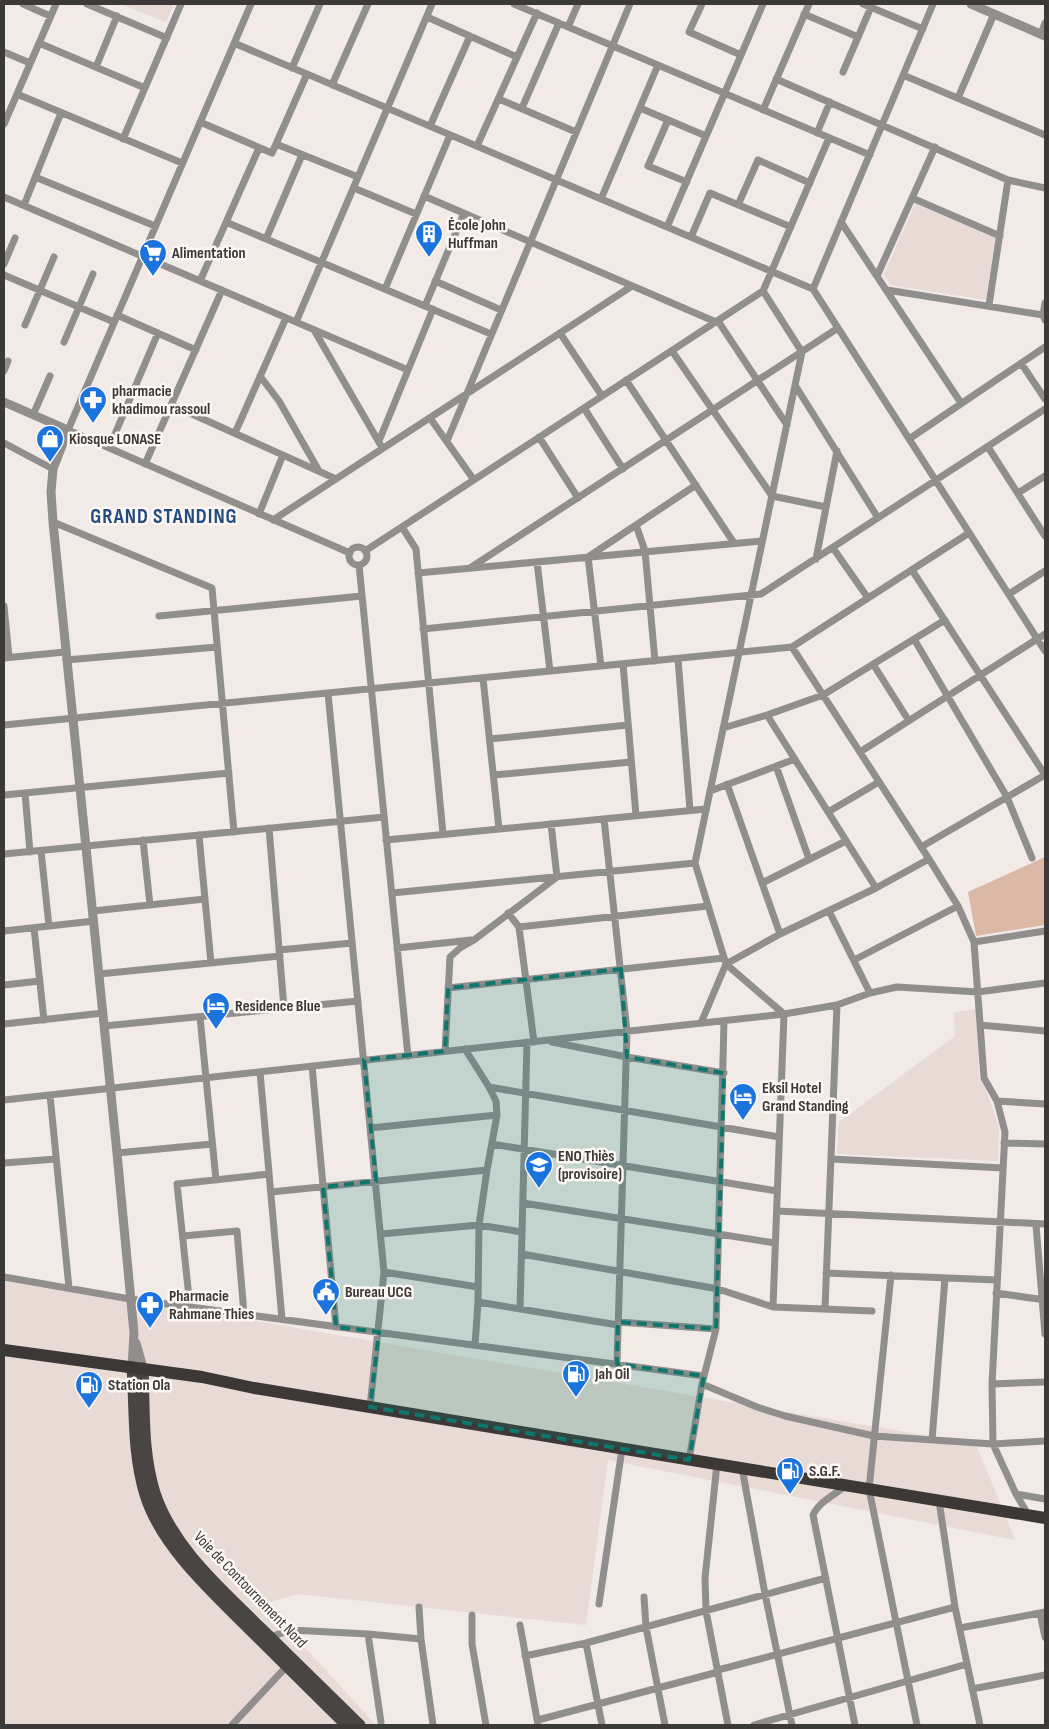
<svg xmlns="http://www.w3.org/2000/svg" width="1049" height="1729" font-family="'Sofia Sans Condensed',sans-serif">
<rect width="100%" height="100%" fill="#f1eae7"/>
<path fill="#e8dbd5" d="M121,4H174L166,22Z
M915,204L995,238L986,300L890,285L884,274Z
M977,1009L979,1078L985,1087L999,1127L998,1161L837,1154L839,1122L955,1036L954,1012Z
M4,1278L976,1444L1015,1540L608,1460L586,1625L297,1594L265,1604L376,1725H4Z"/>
<path fill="#dcb8a7" d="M1045,857V925L976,936L968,892Z"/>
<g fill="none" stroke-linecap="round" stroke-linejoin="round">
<path stroke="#918f8e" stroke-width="7" d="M23,4L50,16
M87,4L167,38
M251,4L68,430L350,553
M514,4L870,155
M702,4L689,32L741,55
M863,4L923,29
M804,14L858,37
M427,17L517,57
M568,27L578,4
M1041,34L1045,23
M39,43L145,88
M234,43L813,289L1045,651
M4,52L30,63
M96,67L117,16
M292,68L320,4
M843,72L871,7
M903,75L1045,135
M776,79L1008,180L1045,188
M332,85L368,4
M17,94L182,163
M958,98L994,14
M499,99L576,132
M522,108L559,23
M640,108L706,136
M763,110L809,4
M668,120L648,166L687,182
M200,122L272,153L307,74
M4,124L56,4
M430,126L470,36
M817,133L830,102
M123,139L181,4
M276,144L358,177
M477,146L537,13
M35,177L155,226
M354,188L416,214
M424,196L716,322
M4,197L408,370
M912,198L1000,236
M601,199L658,65
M24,205L61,113
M738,205L758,160L810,183
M226,222L491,334
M841,222L961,403
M667,227L763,4
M691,237L710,193L791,227
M266,239L302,155
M4,264L15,238
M4,275L114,322
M877,276L935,147
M200,281L259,148
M435,281L501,310
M385,289L450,135
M813,289L933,4
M887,290L1043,315
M763,291L802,352L695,863L726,964L784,1014
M1045,303L1043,315L1045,320
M989,305L1008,180
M425,306L464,213
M117,315L196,350
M718,321L787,425
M296,322L432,4
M25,325L54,257
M314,330L380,444
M560,333L602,396
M64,342L93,274
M672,351L772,496L826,507
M1021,363L1045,399
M4,371L8,361
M260,376L279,401L319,471
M626,380L734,543
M795,385L878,518
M172,405L336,479
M584,408L623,469
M33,415L50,376
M430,418L474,480
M235,433L286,318
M539,437L578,498
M909,439L1045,347
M379,441L433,309
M447,441L630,4
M4,443L53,469
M988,447L1045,536
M109,448L158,333
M145,464L222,290
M1018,493L1045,476
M259,514L283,455
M273,520L632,286
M53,522L212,588L234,832
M636,525L645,551L655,661
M402,527L416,549L443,834
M349 556a9 9 0 1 1 18 0a9 9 0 1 1-18 0Z
M833,548L868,598
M365,551L763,291L829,138
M816,559L837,451
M537,562L550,671
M359,565L408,1056
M470,568L838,328
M912,570L1045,775
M418,573L762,541
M1009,594L1045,571
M4,606L9,657
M159,616L362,596
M423,629L761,594L1045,409
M914,639L1007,797L1032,858
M792,647L929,859L958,906L974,942L984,1078L997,1101L1005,1132L992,1384L993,1444L1016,1494L1029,1516
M4,658L65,652
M678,659L690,810
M66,660L217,647
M623,664L636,815
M873,664L909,721
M601,666L588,557L696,485
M483,678L499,829
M328,693L384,1272L370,1407
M767,715L876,888
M4,725L792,647L969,533
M723,728L767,715L823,695L945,620
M490,739L628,725
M860,752L1045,634
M776,766L809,859
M494,775L631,762
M727,784L780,934
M710,791L795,759
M25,793L30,852
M4,795L229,773
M828,812L879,782
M604,819L627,1031L617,1364
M269,828L284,1008
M199,835L211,963
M143,840L150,905
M386,840L706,809
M921,847L1045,775
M41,851L49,926
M4,854L384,817
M762,883L846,841
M392,893L695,863
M93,911L205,899
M829,911L870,993
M508,913L519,927L534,1042
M519,927L708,906
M34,928L44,1020
M4,931L94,921
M974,942L1045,931
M397,948L471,940
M279,950L352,943
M854,960L958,906
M99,974L280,956
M4,985L40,981
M448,988L724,958
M200,1017L216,1180
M701,1023L726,964L780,934L876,888L929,859
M4,1024L103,1013
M980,1025L1045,1031
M104,1026L358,1001
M552,1042L627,1057L724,1073
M465,1049L489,1087L496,1101L497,1115L487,1170L479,1225L478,1302L475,1345
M445,1051L450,957L460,948L474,940L557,877L551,824
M312,1066L336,1327
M260,1072L282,1319
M489,1087L779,1137
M50,1095L69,1288
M4,1100L784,1014L837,1005L870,993L897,987L978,992L1045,983
M997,1101L1045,1104
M370,1128L497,1115
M1004,1143L1045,1144
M492,1144L777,1191
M117,1153L212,1144
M831,1159L1003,1168
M4,1163L56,1159
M271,1192L487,1170
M523,1203L775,1243
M777,1211L1045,1224
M1036,1225L1045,1334
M381,1234L479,1225L522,1232
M183,1236L237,1231L244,1314
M522,1254L718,1289L773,1307L872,1311
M384,1272L478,1287
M826,1273L997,1280
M891,1275L869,1489L917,1725
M4,1277L130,1299L704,1376
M996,1293L1045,1300
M478,1302L618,1325
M190,1307L177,1184L269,1174
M773,1307L784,1014
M520,1309L527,1042
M825,1309L837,1005
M618,1322L716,1329
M702,1384L757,1407L785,1416L874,1436L993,1444L1045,1441
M992,1384L1045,1382
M932,1440L945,1278
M689,1460L702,1384L716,1329L724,1021
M717,1464L705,1578L706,1611L728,1725
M742,1468L765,1594L792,1725
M846,1486C834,1495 819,1502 813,1515L855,1725
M1016,1494L1045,1499
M939,1501L955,1607L980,1725
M644,1597L646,1627L665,1725
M599,1604L622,1449
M419,1607L421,1639
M1040,1613L1045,1637
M472,1615V1644L486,1725
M520,1625L538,1725
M960,1628L1045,1612
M368,1634L381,1722
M270,1637L291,1630L368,1634L421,1639L433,1725
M586,1643L602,1725
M525,1656L586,1643L826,1578
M718,1670L955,1607
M972,1689L1045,1675
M538,1720L718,1672
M232,1725L287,1666
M754,1725L967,1664"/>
<path stroke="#918f8e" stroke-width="9" d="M971,4L1045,36
M4,402L68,430L53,469L51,492L53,522L117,1153L134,1333L132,1367
M136,1343L143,1368"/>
<path stroke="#494543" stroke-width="11" d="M132,1367C135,1410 132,1452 145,1495C161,1547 214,1594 252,1632C283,1663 315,1694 346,1725
M143,1368C145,1411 142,1450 155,1493C174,1549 222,1589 262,1629C295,1661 327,1693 360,1725"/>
<path stroke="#3c3836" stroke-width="12" d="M4,1350L202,1377L254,1388L1045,1518"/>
</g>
<path fill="#0f766e" fill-opacity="0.2" stroke="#0f766e" stroke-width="4" stroke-dasharray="10 6" stroke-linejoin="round" d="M621,969L627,1057L724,1073L716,1329L618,1322L617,1364L704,1376L689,1460L370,1407L379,1332L336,1327L323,1187L376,1181L364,1060L445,1051L448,988Z"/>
<defs>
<symbol id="building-pin" viewBox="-11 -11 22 30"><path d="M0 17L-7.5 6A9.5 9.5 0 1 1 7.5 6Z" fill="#1b74de" stroke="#fef8f5"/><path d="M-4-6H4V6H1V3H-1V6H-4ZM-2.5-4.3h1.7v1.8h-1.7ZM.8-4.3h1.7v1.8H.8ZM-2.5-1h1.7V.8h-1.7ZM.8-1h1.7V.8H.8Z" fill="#fff"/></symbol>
<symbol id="supermarket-pin" viewBox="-11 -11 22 30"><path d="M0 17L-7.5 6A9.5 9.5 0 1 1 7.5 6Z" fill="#1b74de" stroke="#fef8f5"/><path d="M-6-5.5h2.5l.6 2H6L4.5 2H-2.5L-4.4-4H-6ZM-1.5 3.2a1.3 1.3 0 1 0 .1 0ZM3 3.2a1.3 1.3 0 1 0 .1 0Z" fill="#fff"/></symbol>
<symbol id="pharmacy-pin" viewBox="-11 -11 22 30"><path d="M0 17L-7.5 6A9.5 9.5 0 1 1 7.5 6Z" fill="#1b74de" stroke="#fef8f5"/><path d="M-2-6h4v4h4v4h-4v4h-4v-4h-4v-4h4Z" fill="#fff"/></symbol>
<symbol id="shop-pin" viewBox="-11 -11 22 30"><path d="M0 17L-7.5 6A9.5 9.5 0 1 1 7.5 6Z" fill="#1b74de" stroke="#fef8f5"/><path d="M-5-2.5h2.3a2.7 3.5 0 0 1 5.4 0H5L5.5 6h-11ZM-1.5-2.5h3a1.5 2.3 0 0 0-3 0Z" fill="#fff"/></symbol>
<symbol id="hotel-pin" viewBox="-11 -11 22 30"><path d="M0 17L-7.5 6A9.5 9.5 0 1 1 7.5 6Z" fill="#1b74de" stroke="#fef8f5"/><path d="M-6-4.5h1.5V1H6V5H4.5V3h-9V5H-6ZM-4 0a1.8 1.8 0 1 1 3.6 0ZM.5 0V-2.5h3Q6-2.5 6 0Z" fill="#fff"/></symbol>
<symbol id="university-pin" viewBox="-11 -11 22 30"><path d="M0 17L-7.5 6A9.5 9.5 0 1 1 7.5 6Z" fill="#1b74de" stroke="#fef8f5"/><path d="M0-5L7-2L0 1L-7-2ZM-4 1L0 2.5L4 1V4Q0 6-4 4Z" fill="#fff"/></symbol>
<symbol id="civic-pin" viewBox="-11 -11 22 30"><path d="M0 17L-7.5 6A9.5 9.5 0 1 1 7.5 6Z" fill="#1b74de" stroke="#fef8f5"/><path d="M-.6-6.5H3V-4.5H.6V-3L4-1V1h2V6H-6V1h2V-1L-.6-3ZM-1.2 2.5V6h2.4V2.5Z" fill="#fff"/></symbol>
<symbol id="fuel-pin" viewBox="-11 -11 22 30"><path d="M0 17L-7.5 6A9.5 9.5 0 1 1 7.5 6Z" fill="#1b74de" stroke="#fef8f5"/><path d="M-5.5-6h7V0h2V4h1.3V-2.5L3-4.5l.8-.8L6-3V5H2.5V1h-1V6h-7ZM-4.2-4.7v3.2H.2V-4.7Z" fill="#fff"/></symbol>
</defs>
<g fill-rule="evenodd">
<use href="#building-pin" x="413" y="218" width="32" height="43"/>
<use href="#supermarket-pin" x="137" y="237" width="32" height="43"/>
<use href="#pharmacy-pin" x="77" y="384" width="32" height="43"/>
<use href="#shop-pin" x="34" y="423" width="32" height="43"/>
<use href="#hotel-pin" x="200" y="990" width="32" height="43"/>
<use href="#hotel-pin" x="727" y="1081" width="32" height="43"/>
<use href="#university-pin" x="523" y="1149" width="32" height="43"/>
<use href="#civic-pin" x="310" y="1276" width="32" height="43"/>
<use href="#pharmacy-pin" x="134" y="1289" width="32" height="43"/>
<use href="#fuel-pin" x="560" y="1358" width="32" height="43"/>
<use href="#fuel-pin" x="73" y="1369" width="32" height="43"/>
<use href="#fuel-pin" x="774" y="1455" width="32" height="43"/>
</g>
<g text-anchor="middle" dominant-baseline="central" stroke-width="5" stroke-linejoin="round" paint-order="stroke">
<g font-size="16" font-weight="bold" fill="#3c3a39" stroke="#fef8f5" text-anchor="start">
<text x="448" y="225">École John<tspan x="448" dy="18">Huffman</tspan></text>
<text x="172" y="253">Alimentation</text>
<text x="112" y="391">pharmacie<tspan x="112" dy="18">khadimou rassoul</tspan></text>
<text x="69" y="439">Kiosque LONASE</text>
<text x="235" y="1006">Residence Blue</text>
<text x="762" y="1088">Eksil Hotel<tspan x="762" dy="18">Grand Standing</tspan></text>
<text x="558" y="1156">ENO Thiès<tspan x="558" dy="18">(provisoire)</tspan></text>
<text x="345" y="1292">Bureau UCG</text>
<text x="169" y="1296">Pharmacie<tspan x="169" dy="18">Rahmane Thies</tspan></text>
<text x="595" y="1374">Jah Oil</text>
<text x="108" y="1385">Station Ola</text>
<text x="809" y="1471">S.G.F.</text>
</g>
<g font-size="16" fill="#3c3a39" stroke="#fef8f5">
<text transform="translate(250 1590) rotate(46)">Voie de Contournement Nord</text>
</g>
<g font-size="21" font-weight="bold" letter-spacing="1" fill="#224b7f" stroke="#fef8f5">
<text x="164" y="516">GRAND STANDING</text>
</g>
</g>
<rect width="1049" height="1729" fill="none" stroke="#3c3a39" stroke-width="10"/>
</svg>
